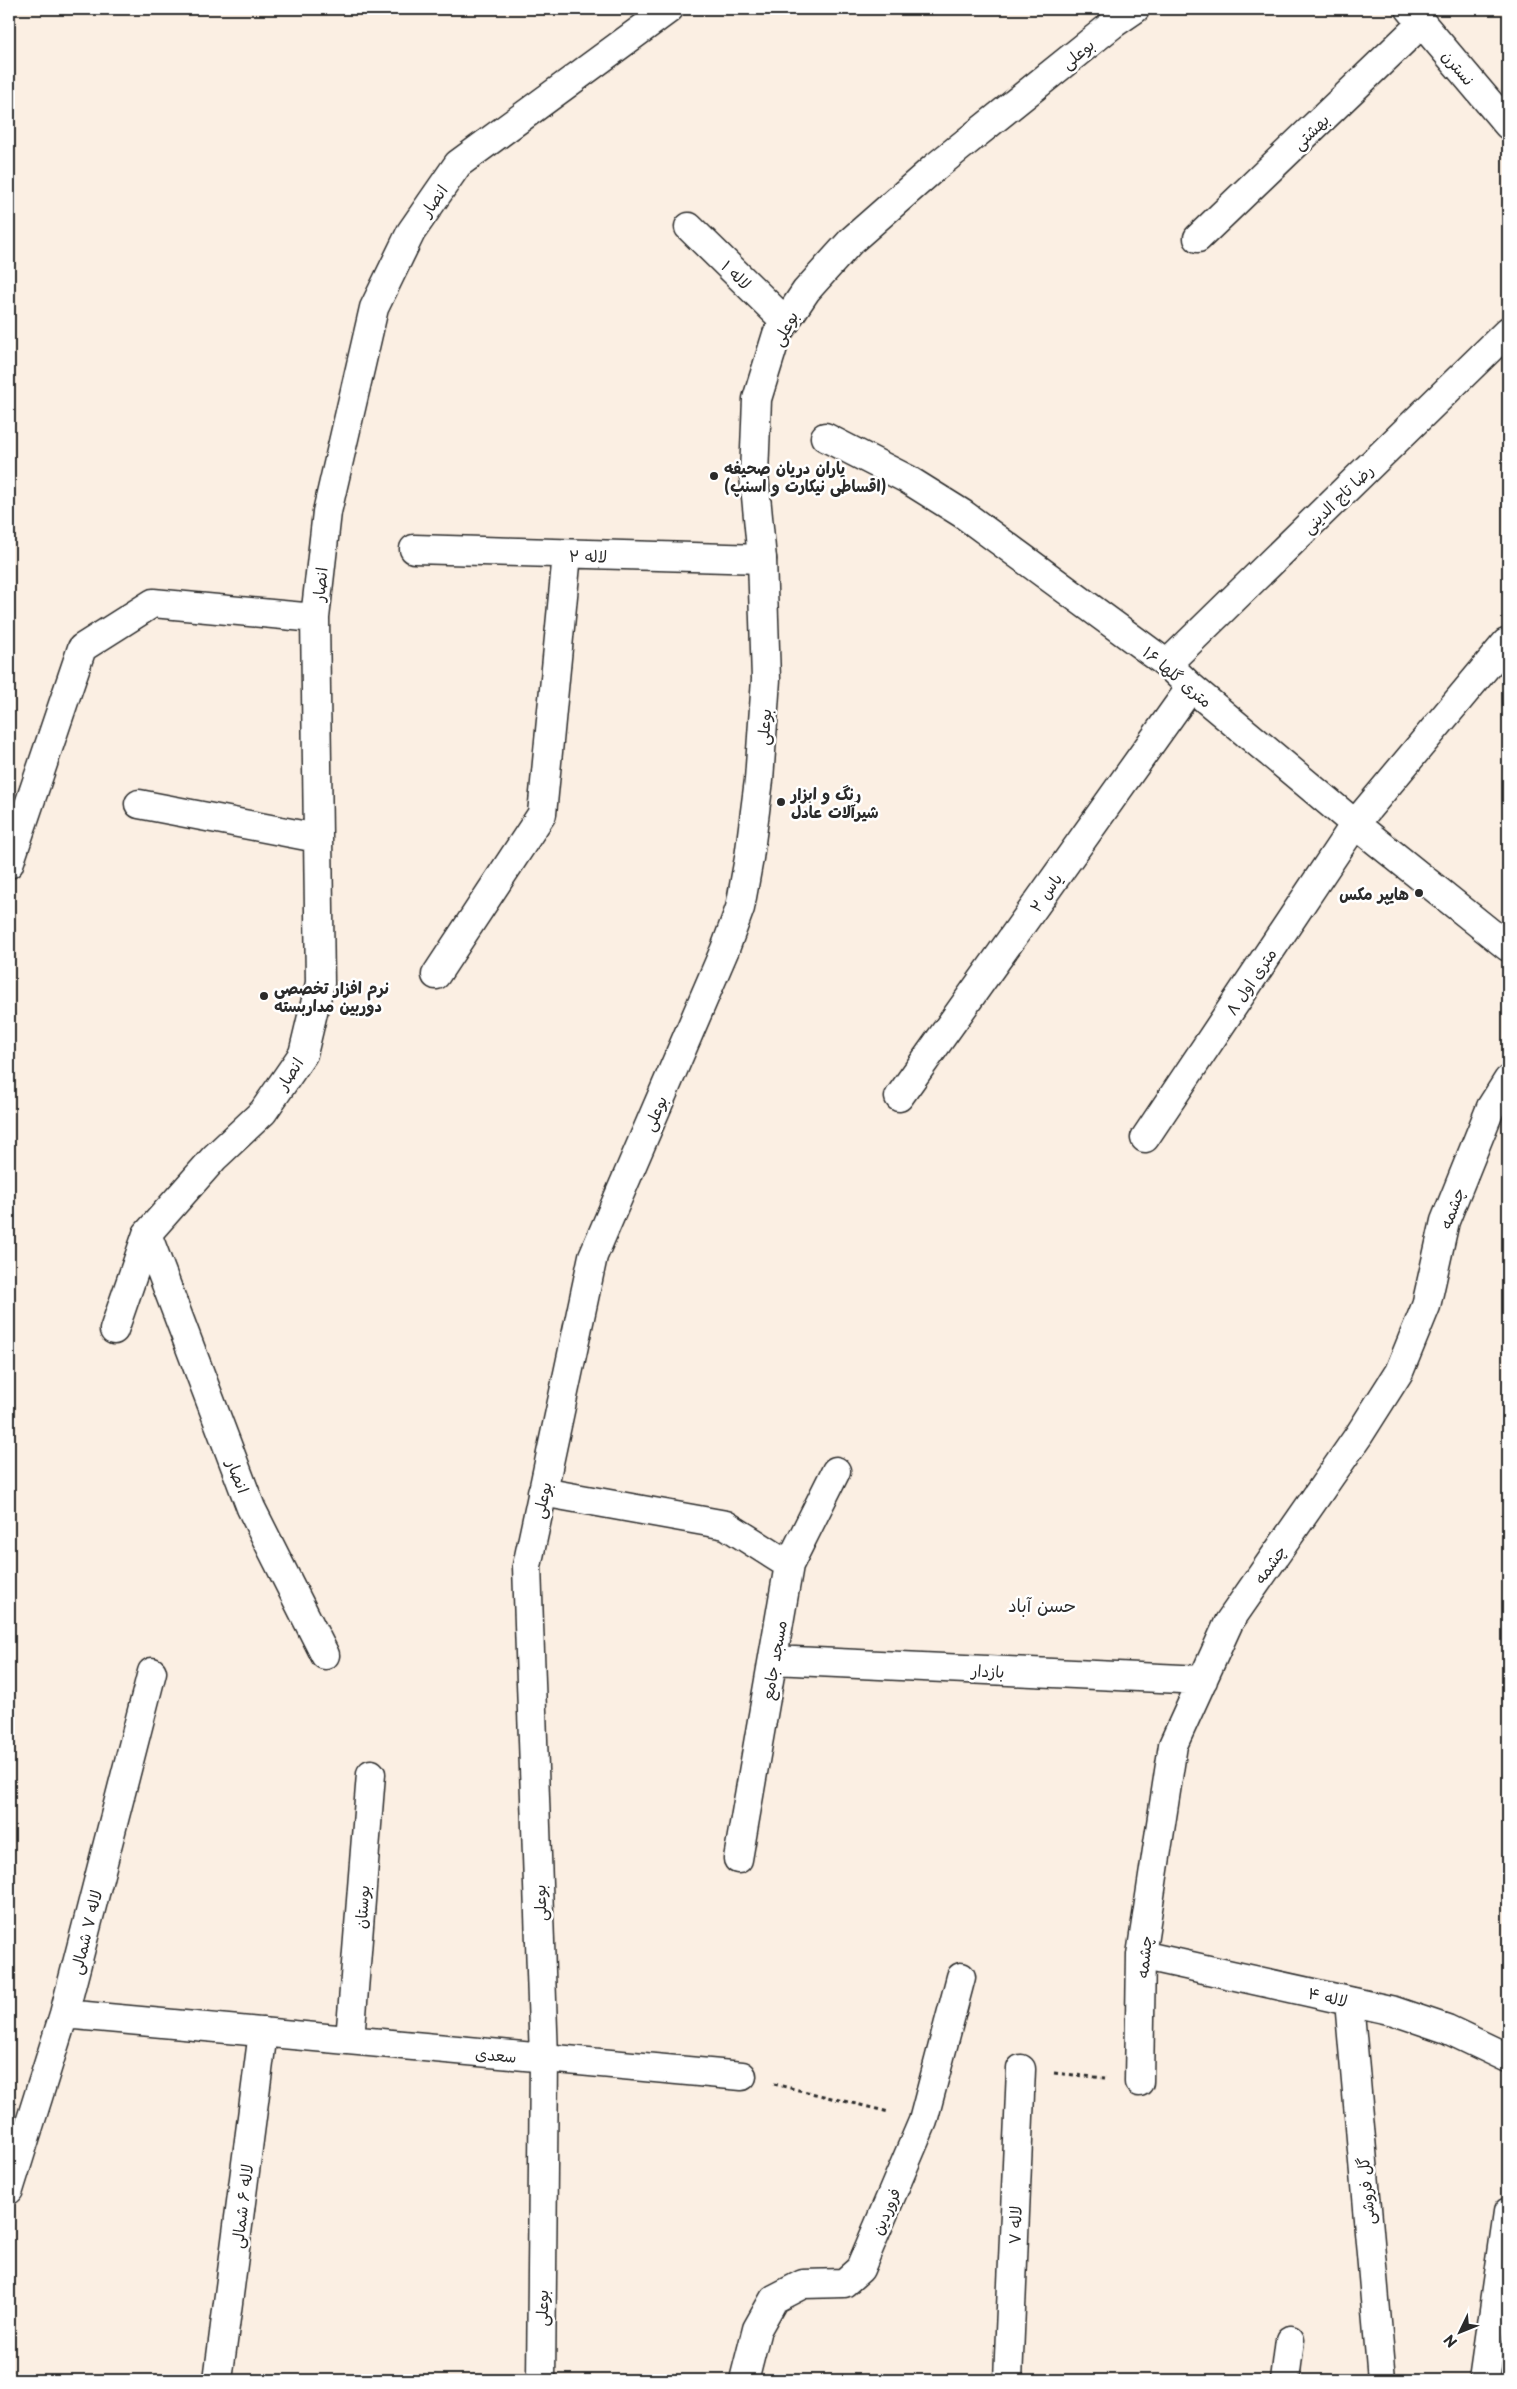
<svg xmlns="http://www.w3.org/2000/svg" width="1517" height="2389" font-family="'Playpen Sans','Playpen Sans Arabic',sans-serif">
<rect width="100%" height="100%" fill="#fbefe3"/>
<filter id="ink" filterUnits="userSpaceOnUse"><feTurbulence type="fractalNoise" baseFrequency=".02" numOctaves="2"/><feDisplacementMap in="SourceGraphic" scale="10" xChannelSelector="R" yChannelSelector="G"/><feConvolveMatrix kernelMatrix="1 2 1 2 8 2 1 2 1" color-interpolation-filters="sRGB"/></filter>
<g filter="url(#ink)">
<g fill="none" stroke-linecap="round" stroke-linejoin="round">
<defs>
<path id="minor" d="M689,227L786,322
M1198,238L1422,23
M825,437L907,479L963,514L1167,664L1191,687L1355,824L1508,947
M414,549L762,559
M1167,664L1508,331
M139,804L317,838
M9,864L82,648L153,603L315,618
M436,975L542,814L567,554
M899,1097L1191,687
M1145,1138L1355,824L1506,643
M147,1234L251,1508L325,1655
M114,1330L147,1234L214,1158L263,1112L303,1054L320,983L315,618L327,512L374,308L411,232L458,164L669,9
M542,1492L726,1525L789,1565
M773,1660L1203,1680
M738,1859L789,1565L836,1471
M1141,1955L1394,2011L1447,2029L1508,2058
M1349,2001L1382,2380
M64,2014L742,2076
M350,2040L371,1774
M1139,2082L1141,1955L1173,1745L1229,1622L1359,1435L1399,1372L1426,1306L1445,1221L1491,1107L1508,1080
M9,2190L64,2014L152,1672
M218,2380L263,2032
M744,2380L757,2329L774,2299L803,2284L844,2283L860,2269L923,2121L961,1977
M1008,2380L1021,2069
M1285,2380L1290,2340
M1484,2380L1508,2212"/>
<path id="tertiary" d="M1410,9L1508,125
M541,2380L544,2058L527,1566L593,1256L725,949L740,908L749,858L759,780L766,679L762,559L754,475L757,399L777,334L806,291L851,241L934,168L1113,24L1135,9"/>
</defs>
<use href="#minor" stroke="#2b2b2b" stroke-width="31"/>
<use href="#tertiary" stroke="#2b2b2b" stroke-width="31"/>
<path stroke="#2b2b2b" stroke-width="3" stroke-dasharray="4 4" stroke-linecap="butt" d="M1054,2073L1105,2078
M774,2084L889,2112"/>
<use href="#minor" stroke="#fff" stroke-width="28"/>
<use href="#tertiary" stroke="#fff" stroke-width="28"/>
</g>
</g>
<g fill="#2b2b2b" stroke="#fff" stroke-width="2">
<circle cx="714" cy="476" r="5"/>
<circle cx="781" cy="802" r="5"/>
<circle cx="1419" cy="893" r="5"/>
<circle cx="264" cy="996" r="5"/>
</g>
<g text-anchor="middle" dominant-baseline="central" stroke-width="5" stroke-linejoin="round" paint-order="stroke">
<g font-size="16" fill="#2b2b2b" stroke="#fff">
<text transform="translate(1077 53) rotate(-39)">بوعلی</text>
<text transform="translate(1459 67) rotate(50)">نسترن</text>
<text transform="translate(1310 131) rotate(-44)">بهشتی</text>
<text transform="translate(433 200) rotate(-55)">انصار</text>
<text transform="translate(737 274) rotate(44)">لاله ۱</text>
<text transform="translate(784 328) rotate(-62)">بوعلی</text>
<text transform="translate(1337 498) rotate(-44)">رضا تاج الدینی</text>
<text transform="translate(588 555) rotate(1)">لاله ۲</text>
<text transform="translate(319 584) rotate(-84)">انصار</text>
<text transform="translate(1178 676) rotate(40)">۱۶ متری گلها</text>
<text transform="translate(763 727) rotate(-86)">بوعلی</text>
<text transform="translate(1045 892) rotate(-55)">یاس ۲</text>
<text transform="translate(1250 981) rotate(-56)">۸ متری اول</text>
<text transform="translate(289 1073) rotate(-57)">انصار</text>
<text transform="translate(654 1113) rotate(-67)">بوعلی</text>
<text transform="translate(1451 1208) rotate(-70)">چشمه</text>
<text transform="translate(239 1476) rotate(69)">انصار</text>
<text transform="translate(541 1500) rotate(-78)">بوعلی</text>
<text transform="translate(1269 1564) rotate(-55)">چشمه</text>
<text transform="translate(773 1660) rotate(-80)">مسجد جامع</text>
<text transform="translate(988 1670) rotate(3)">بازدار</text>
<text transform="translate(539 1903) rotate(-92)">بوعلی</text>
<text transform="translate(361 1907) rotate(-86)">بوستان</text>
<text transform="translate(85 1932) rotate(-76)">لاله ۷ شمالی</text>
<text transform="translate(1143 1957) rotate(-85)">چشمه</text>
<text transform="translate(1328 1996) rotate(13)">لاله ۴</text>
<text transform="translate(496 2054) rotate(5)">سعدی</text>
<text transform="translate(1365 2191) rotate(-95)">گل فروشی</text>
<text transform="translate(241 2206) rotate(-83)">لاله ۶ شمالی</text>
<text transform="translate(885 2211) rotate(-67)">فروردین</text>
<text transform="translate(1014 2225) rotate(-88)">لاله ۷</text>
<text transform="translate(541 2308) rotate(-89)">بوعلی</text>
</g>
<g font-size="16" font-weight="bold" fill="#2b2b2b" stroke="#fff" text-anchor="start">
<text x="724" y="467">یاران دریان صحیفه<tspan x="724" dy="18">(اقساطی نیکارت و اسنپ)</tspan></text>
<text x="791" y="793">رنگ و ابزار<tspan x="791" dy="18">شیرآلات عادل</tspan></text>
<text x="1409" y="893" text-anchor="end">هایپر مکس</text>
<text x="274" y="987">نرم افزار تخصصی<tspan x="274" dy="18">دوربین مداربسته</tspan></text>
</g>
<g font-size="18" fill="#2b2b2b" stroke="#fff">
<text x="1042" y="1604">حسن آباد</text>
</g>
</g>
<rect width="1517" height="2389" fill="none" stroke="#fff" stroke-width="30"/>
<rect x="15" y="15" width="1487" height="2359" fill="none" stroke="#2b2b2b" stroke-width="2" filter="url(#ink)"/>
<g transform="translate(1460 2332) rotate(227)" stroke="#ffffff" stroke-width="4" paint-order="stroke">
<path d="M0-4L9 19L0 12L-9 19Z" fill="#2b2b2b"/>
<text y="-8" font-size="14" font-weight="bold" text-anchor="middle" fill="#2b2b2b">N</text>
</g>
</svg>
